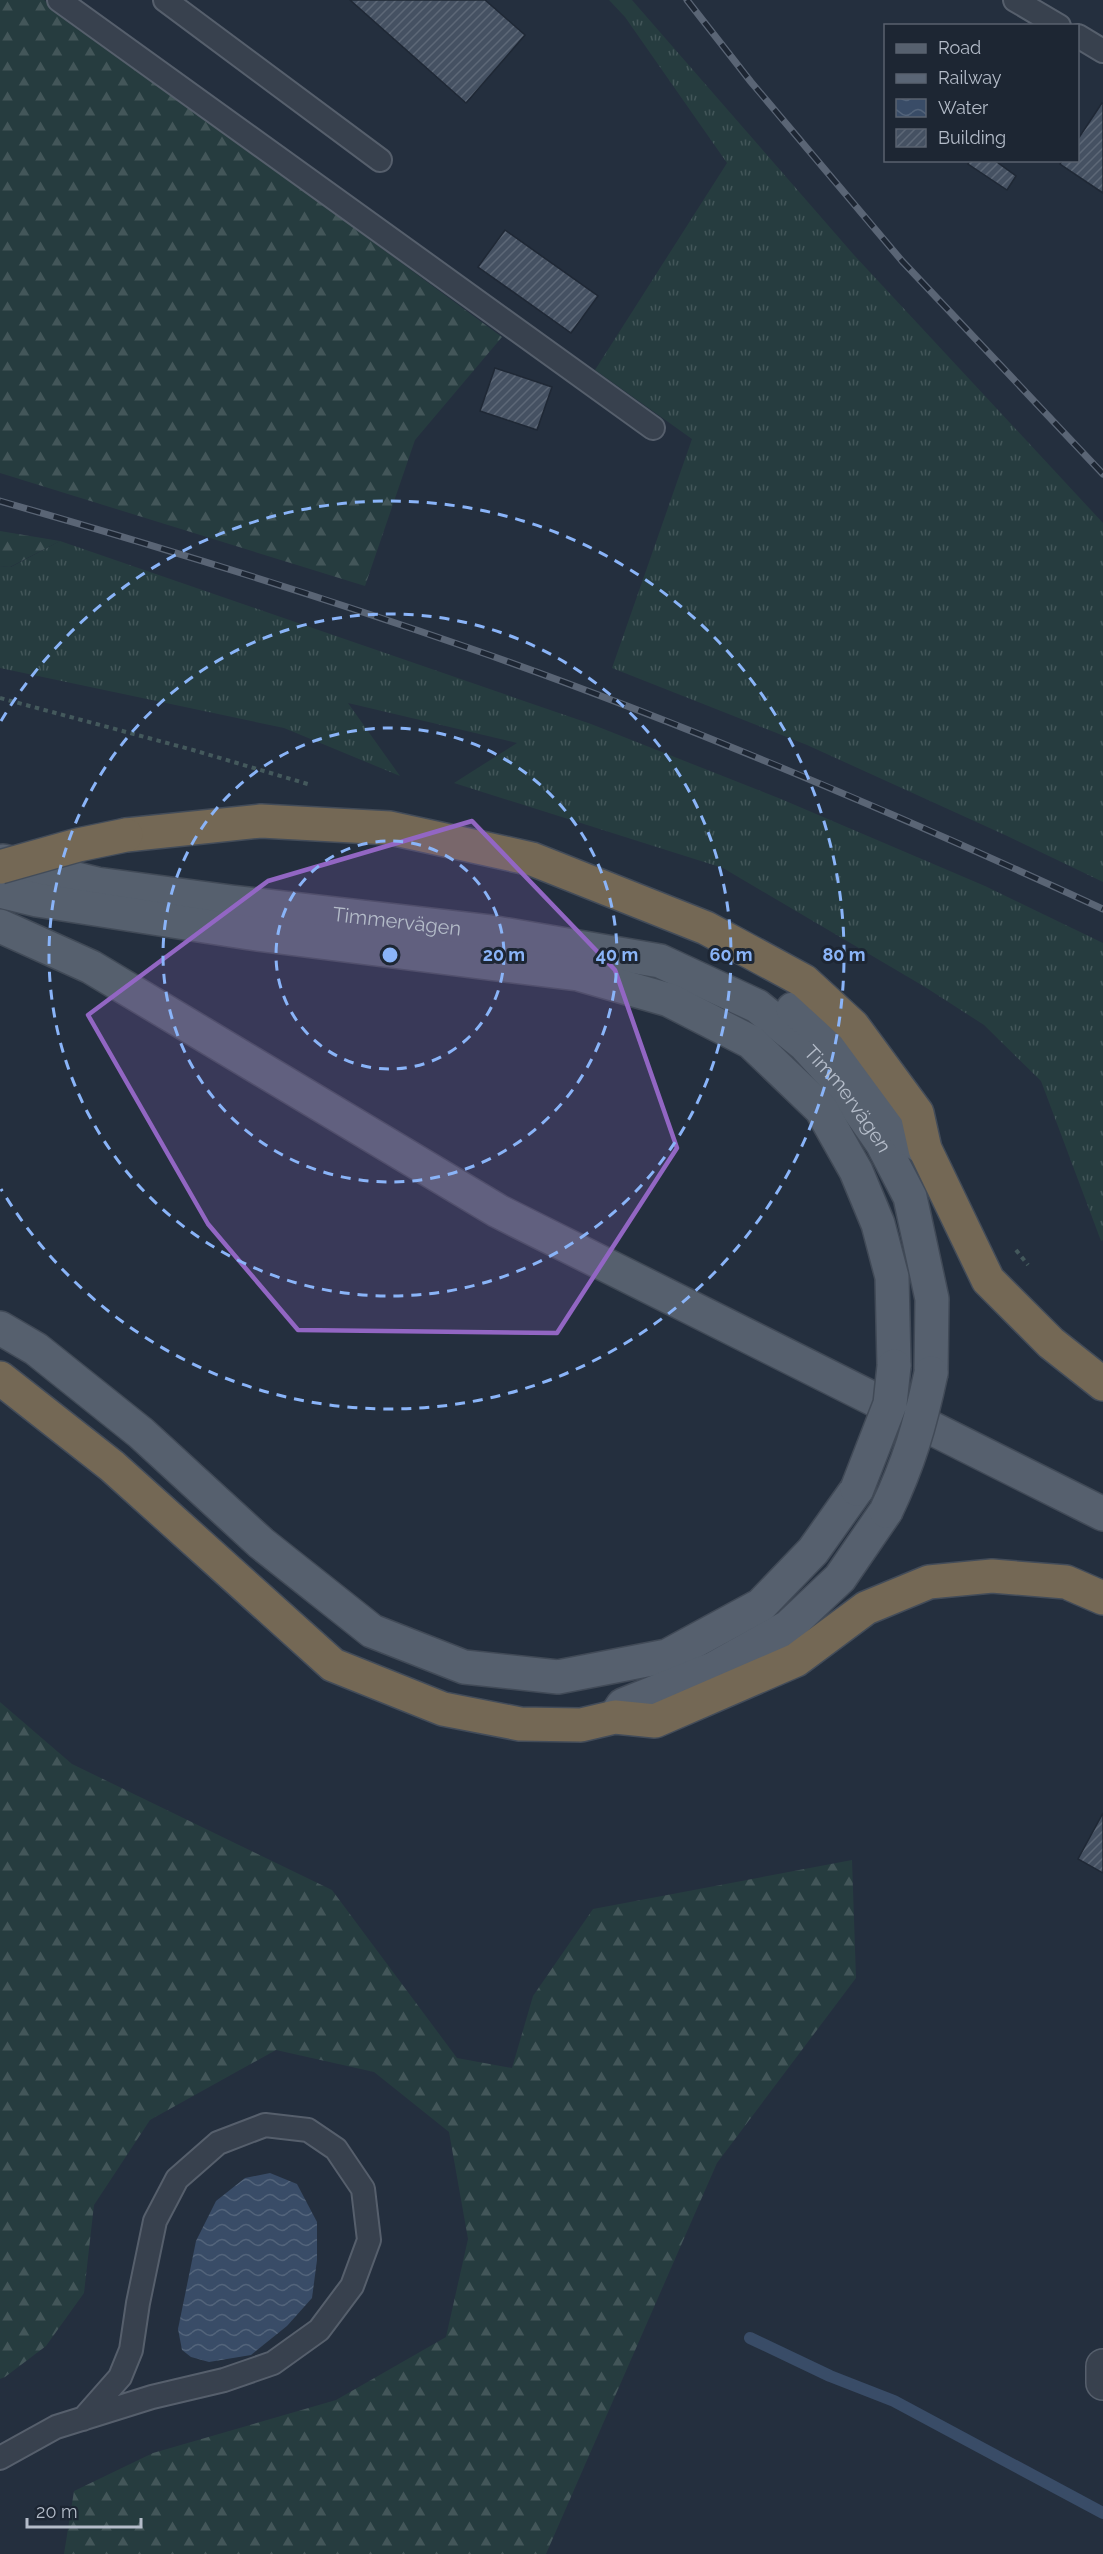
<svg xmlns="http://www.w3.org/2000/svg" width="1103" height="2554" font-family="Raleway,sans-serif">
<defs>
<pattern id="grass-tufts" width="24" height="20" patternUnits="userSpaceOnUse" patternTransform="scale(1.5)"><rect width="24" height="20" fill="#263c3f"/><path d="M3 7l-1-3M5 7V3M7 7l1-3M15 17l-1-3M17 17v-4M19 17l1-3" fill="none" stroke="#435659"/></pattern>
<pattern id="forest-firs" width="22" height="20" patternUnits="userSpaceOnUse" patternTransform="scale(1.5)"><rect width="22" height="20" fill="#263c3f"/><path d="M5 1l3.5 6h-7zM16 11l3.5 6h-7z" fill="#435659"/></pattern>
<pattern id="water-waves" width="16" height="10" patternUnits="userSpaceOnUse" patternTransform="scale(1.5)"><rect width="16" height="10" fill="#394c67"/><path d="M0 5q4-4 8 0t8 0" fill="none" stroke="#53647b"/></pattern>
<pattern id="building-hatch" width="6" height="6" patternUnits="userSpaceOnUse" patternTransform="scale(1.5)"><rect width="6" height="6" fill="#455162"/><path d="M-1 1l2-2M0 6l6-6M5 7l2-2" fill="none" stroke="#5d6877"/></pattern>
</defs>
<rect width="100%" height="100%" fill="#242f3e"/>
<path fill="url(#grass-tufts)" d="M625,0H632L854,255L1103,523V882L1005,835L807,745L612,668L692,439L595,370L727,163L625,17Z
M60,541L591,724L781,799L985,886L1103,943V1240L1101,1241L1041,1081L984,1025L925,987L723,868L454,783L517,743L348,703L400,776L284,728L0,668V566L11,567Z"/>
<path fill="url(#forest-firs)" d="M0,0H44L502,337L415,440L365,586L0,473Z
M609,0H625V17Z
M0,531L60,541L10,567L0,566Z
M0,1702L72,1764L332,1890L457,2058L512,2068L533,1996L593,1909L852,1860L856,1978L717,2163L546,2554H64L74,2491L153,2453L336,2400L446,2337L468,2239L449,2132L374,2072L276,2050L150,2120L94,2205L84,2293L46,2346L5,2377L0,2379Z"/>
<path fill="url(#water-waves)" d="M270,2173L297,2184L317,2222V2260L312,2298L287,2326L251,2355L209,2362L191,2357L182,2350L178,2329L196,2241L216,2201L245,2178Z"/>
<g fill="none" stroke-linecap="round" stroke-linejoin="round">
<path stroke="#394c67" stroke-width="12" d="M750,2338L830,2376L894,2401L1103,2513"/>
</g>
<path fill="url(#building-hatch)" stroke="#1f2835" stroke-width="1.5" d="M350,0H485L525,35L466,103Z
M1102,103L1103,104V193L1060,164L1063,160H1078V139Z
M970,160H994L1016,176L1007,190L968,164Z
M505,230L598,296L571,333L478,267Z
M495,368L552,387L537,430L480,411Z
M1103,1813V1873L1078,1859Z"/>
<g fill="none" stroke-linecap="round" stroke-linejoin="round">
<defs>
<path id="lane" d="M59,0L653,428
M165,0L380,160
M1015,0L1059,26
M1078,36L1103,51
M0,2458L56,2427L152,2397L224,2380L273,2363L319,2330L352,2286L369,2240L363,2189L336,2149L308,2130L265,2125L218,2143L177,2179L155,2221L138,2303L131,2350L120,2377L83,2419"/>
<path id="street" d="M1103,2366V2383"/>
<g id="primary">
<path id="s1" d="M3,861L97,884L231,902L490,932L660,961L757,1006L805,1045L840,1083L882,1143L910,1197L932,1299L931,1373"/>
<path d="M0,891L37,900L250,933L578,974L669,1000L751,1042L821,1109L856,1171L878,1224L892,1277L894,1366"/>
<path d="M0,926L91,967L498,1211L1103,1514"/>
<path d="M793,1009L835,1041L910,1139L925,1149"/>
<path d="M0,1328L36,1349L141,1433L261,1543L372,1631L464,1667L558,1677L667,1656L761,1605L813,1551L857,1489"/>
<path d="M615,1717L623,1705L715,1668L788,1627L840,1578L886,1511"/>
</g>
<path id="highway" d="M126,835L261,821L390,828L532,859L706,928L804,981L853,1026L917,1113L925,1149L988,1280L1051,1343L1103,1384
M0,1378L112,1466L333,1665L443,1709L520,1724L581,1725L615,1717L655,1721L796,1660L866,1608L929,1582L992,1576L1066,1582L1103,1598"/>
</defs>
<use href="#lane" stroke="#565f6c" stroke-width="26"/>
<use href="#street" stroke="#565f6c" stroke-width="36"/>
<use href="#primary" stroke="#414a57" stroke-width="36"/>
<use href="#highway" stroke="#434c59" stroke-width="36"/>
<path stroke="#44595c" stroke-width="4" stroke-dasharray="4.5 4.5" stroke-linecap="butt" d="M0,698L193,750L311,785
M1016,1250L1028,1265"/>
<use href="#lane" stroke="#38414e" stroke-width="22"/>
<use href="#street" stroke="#38414e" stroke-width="33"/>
<use href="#primary" stroke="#56606e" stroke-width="33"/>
<use href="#highway" stroke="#746855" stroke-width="33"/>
<defs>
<path id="rail" d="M687,0L751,82L902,261L1103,474
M0,501C157,546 314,594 469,648C685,723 895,813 1103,909"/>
</defs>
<use href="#rail" stroke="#5a6575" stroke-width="7"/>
<use href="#rail" stroke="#1d2633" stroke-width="4.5" stroke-dasharray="14" stroke-linecap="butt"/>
<defs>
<path id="primary-bridge" d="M857,1489L890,1404L894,1366
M886,1511C909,1463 920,1425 931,1373"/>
<path id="highway-bridge" d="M0,867L78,845L126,835"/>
</defs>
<use href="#primary-bridge" stroke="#414a57" stroke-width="36" stroke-linecap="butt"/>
<use href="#highway-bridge" stroke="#434c59" stroke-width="36" stroke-linecap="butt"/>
<use href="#primary-bridge" stroke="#56606e" stroke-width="33"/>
<use href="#highway-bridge" stroke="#746855" stroke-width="33"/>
</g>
<path fill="#9266c3" fill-opacity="0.2" stroke="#9266c3" stroke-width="4.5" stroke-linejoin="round" d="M472,821L615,970L677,1148L557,1333L298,1330L208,1224L88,1015L268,881Z"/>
<g fill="none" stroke="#8ab4f8" stroke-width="3" stroke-dasharray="10 8">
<circle cx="390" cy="955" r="114"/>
<circle cx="390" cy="955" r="227"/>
<circle cx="390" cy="955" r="341"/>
<path d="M1 721A454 454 0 1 1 1 1189"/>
</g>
<g text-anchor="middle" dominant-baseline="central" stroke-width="6" stroke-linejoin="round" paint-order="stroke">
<g font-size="20" fill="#b4bcc9" stroke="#1d2633">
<text stroke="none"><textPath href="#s1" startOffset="399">Timmervägen</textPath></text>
<text stroke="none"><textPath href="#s1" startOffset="903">Timmervägen</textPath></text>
</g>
</g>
<circle cx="390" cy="955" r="9" fill="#8ab4f8" stroke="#1d2633" stroke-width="3"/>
<g font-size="18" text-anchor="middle" font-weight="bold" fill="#8ab4f8" stroke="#1d2633" stroke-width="6" stroke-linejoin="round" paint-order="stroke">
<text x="504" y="961">20 m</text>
<text x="617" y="961">40 m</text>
<text x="731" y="961">60 m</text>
<text x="844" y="961">80 m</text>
</g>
<rect x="884" y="24" width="195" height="138" fill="#1d2633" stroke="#59626f" stroke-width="1.5"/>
<rect x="896" y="44" width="30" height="9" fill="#56606e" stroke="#59626f" stroke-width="1.5"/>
<text x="938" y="54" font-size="18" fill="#b4bcc9">Road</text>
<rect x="896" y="74" width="30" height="9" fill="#5a6575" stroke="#59626f" stroke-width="1.5"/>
<text x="938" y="84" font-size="18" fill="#b4bcc9">Railway</text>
<rect x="896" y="99" width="30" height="18" fill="url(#water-waves)" stroke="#59626f" stroke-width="1.5"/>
<text x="938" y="114" font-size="18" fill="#b4bcc9">Water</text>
<rect x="896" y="129" width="30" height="18" fill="url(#building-hatch)" stroke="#59626f" stroke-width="1.5"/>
<text x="938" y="144" font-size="18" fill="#b4bcc9">Building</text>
<path d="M27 2518v9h114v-9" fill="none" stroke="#b4bcc9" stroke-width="3"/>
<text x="36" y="2518" font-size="18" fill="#b4bcc9" stroke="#1d2633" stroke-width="4.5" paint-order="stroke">20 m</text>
</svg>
